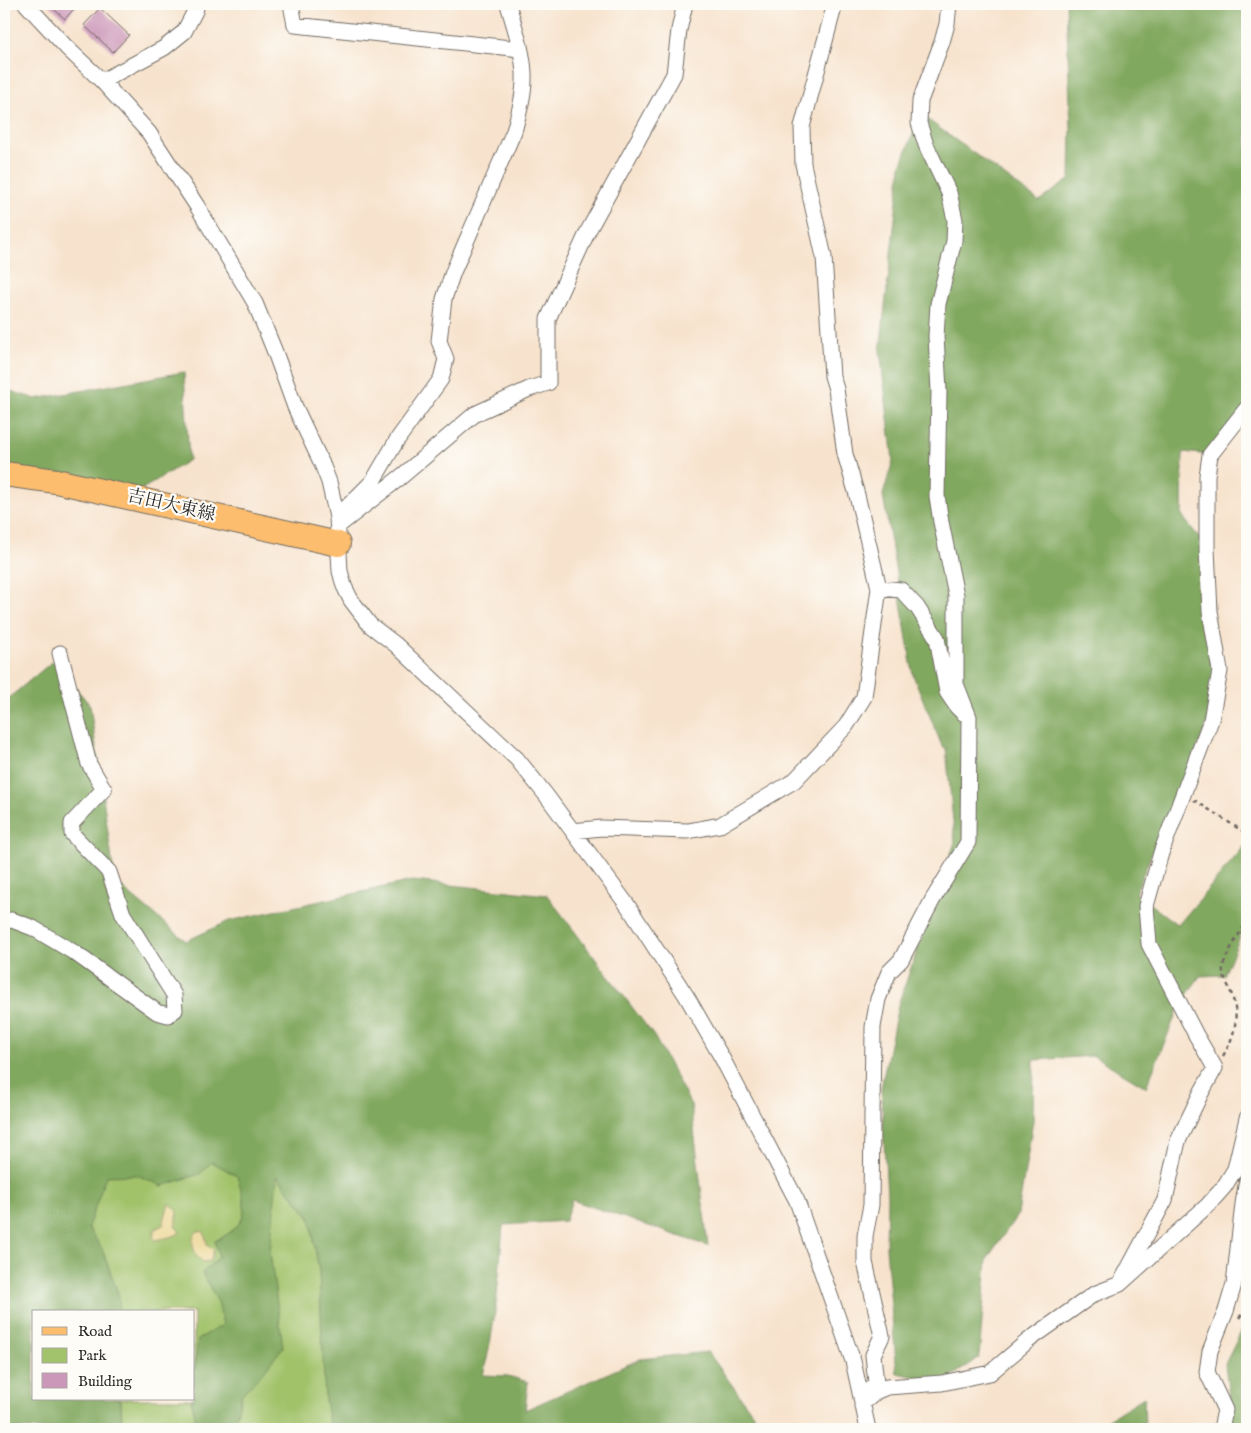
<svg xmlns="http://www.w3.org/2000/svg" width="1251" height="1433" font-family="'IM FELL English','Noto Serif JP',serif">
<rect width="100%" height="100%" fill="#fdfcf7"/>
<filter id="ink" filterUnits="userSpaceOnUse"><feTurbulence type="fractalNoise" baseFrequency=".02" numOctaves="2"/><feDisplacementMap in="SourceGraphic" scale="10" xChannelSelector="R" yChannelSelector="G"/><feConvolveMatrix kernelMatrix="1 2 1 2 8 2 1 2 1" color-interpolation-filters="sRGB"/></filter>
<filter id="wash" filterUnits="userSpaceOnUse"><feTurbulence type="fractalNoise" baseFrequency=".0096" numOctaves="4" result="noise"/><feDisplacementMap in="SourceGraphic" scale="20" xChannelSelector="R" yChannelSelector="G"/><feGaussianBlur stdDeviation="1.12" result="paint"/><feColorMatrix in="noise" values="0 0 0 0 0 0 0 0 0 0 0 0 0 0 0 0 0 1.4 0 .05"/><feComposite in="paint" operator="in"/></filter>
<g filter="url(#wash)">
<rect width="100%" height="100%" fill="#f7e3cd"/>
<path fill="#a2c26b" stroke="#66764b" d="M174,1143L316,1167L357,1429H120L112,1399H194V1312H89L58,1199Z"/>
<path fill="#81a85f" stroke="#566a45" d="M1066,4H1244L1247,11V408L1210,455L1183,452L1182,516L1207,547L1216,671L1212,713L1135,893L1178,925L1247,843V921L1224,975L1200,976L1180,1005L1146,1087L1094,1056L1034,1060L1033,1121L1018,1214L987,1259L979,1358L942,1383L897,1373L886,1248L887,1196L881,1088L898,1005L955,842L946,748L942,746L913,675L883,495L893,460L880,351L901,166L920,114L1039,201L1070,179L1071,128Z
M184,372L189,460L128,498L4,464V389L36,399Z
M53,661L90,705L115,882L186,941L229,921L412,881L547,895L654,1036L691,1105L708,1246L572,1200L565,1221L503,1225C499,1275 496,1326 483,1375L508,1376L528,1382L525,1410L640,1359L708,1352L764,1429H330L325,1400L319,1272L310,1218L277,1176L270,1253L283,1347L260,1376L242,1394L235,1421L237,1429H198L191,1399H194V1375L198,1339L223,1325L218,1302L202,1273L219,1257L215,1241C250,1224 248,1209 237,1176L212,1162L200,1174L162,1186L137,1175L106,1176L88,1227L102,1249L119,1296V1312H34V1399H121L122,1424L120,1429H4V702Z
M1247,1320V1429H1233L1225,1364Z
M1144,1397L1145,1429H1094V1428Z"/>
<path fill="#eeda9e" stroke="#8c8264" d="M169,1203C178,1209 179,1216 175,1226L180,1232L174,1236L156,1240L153,1238L155,1229L163,1225Z
M198,1231L204,1232L207,1244L214,1250L210,1261L203,1262C194,1255 188,1239 198,1231Z"/>
<g id="blocks">
<path fill="#cc98b9" d="M48,4H78L65,19Z
M100,8L129,35L113,52L84,25Z"/>
</g>
</g>
<g filter="url(#ink)">
<use href="#blocks" fill-opacity="0" stroke="#726b64" stroke-width="1"/>
<g fill="none" stroke-linecap="round" stroke-linejoin="round">
<defs>
<path id="street" d="M26,4L67,48L102,81L149,133L197,206L255,303L275,352L295,407L322,464L329,482L337,517L340,571L344,586L351,600L370,625L396,645L517,759L546,795L628,906L687,997L722,1058L797,1201L853,1361L868,1429
M291,4L295,25L520,49
M102,81L164,48L184,32L195,11L197,4
M340,514L373,481L397,440L441,379L446,359L439,341L444,299L453,272L514,131C519,113 525,92 524,73C523,50 514,26 508,4
M338,526L402,476L475,414L529,389L548,383V319L588,231L674,74L679,30L685,4
M879,588L901,590L917,607L937,638L947,692L957,707L963,713
M573,831L601,828L688,831L720,825L794,781L846,726L864,697L879,588L857,495L845,454L836,389L832,376L824,257L803,164L802,127L833,11L832,4
M4,921L12,920L33,928L75,953L157,1012L168,1015L175,1010L174,995L123,914L109,872L72,834V823L104,789L89,764L60,653
M1120,1284L1165,1200L1178,1141L1201,1093L1215,1068L1196,1035L1149,944L1146,906L1161,853L1211,720L1220,671L1210,611L1207,549V476L1210,455L1247,408
M868,1399L877,1391L887,1387L942,1383L990,1373L1029,1340L1094,1294L1120,1284L1208,1205L1224,1187L1235,1169L1247,1118
M862,1406L866,1395L876,1383L873,1355L882,1336L865,1262V1236L871,1205L873,1027L878,999L889,972L901,960L933,899L968,842L969,717L956,684V595L941,522L937,496L939,391L936,336L938,304L954,241L955,220L949,193L926,145L919,123L920,101L942,42L947,24L949,4
M1221,1429L1225,1410L1207,1372L1210,1351L1226,1311L1234,1284L1243,1204L1247,1180"/>
<path id="primary" d="M4,474L56,481L338,544"/>
</defs>
<use href="#street" stroke="#726b64" stroke-width="17"/>
<use href="#primary" stroke="#726b64" stroke-width="26"/>
<path stroke="#726b64" stroke-width="2.5" stroke-dasharray="4 4" stroke-linecap="butt" d="M1194,800L1247,834
M1223,1056C1236,1034 1240,1015 1230,990C1228,985 1224,978 1223,972C1221,960 1241,932 1247,921
M1239,1318L1247,1307"/>
<use href="#street" stroke="#fff" stroke-width="15"/>
<use href="#primary" stroke="#fcbd6e" stroke-width="24"/>
</g>
</g>
<g text-anchor="middle" dominant-baseline="central" stroke-width="4.5" stroke-linejoin="round" paint-order="stroke">
<g font-size="18" fill="#2b2b2b" stroke="#fdfcf7">
<text transform="translate(171 506) rotate(13)">吉田大東線</text>
</g>
</g>
<rect width="1251" height="1433" fill="none" stroke="#fdfcf7" stroke-width="20"/>
<rect x="32" y="1310" width="162" height="90" fill="#fdfcf7" stroke="#a9a8a5"/>
<rect x="42" y="1327" width="25" height="8" fill="#fcbd6e" stroke="#a9a8a5"/>
<text x="78" y="1336" font-size="15" fill="#2b2b2b">Road</text>
<rect x="42" y="1348" width="25" height="15" fill="#a2c26b" stroke="#a9a8a5"/>
<text x="78" y="1360" font-size="15" fill="#2b2b2b">Park</text>
<rect x="42" y="1373" width="25" height="15" fill="#cc98b9" stroke="#a9a8a5"/>
<text x="78" y="1386" font-size="15" fill="#2b2b2b">Building</text>
</svg>
